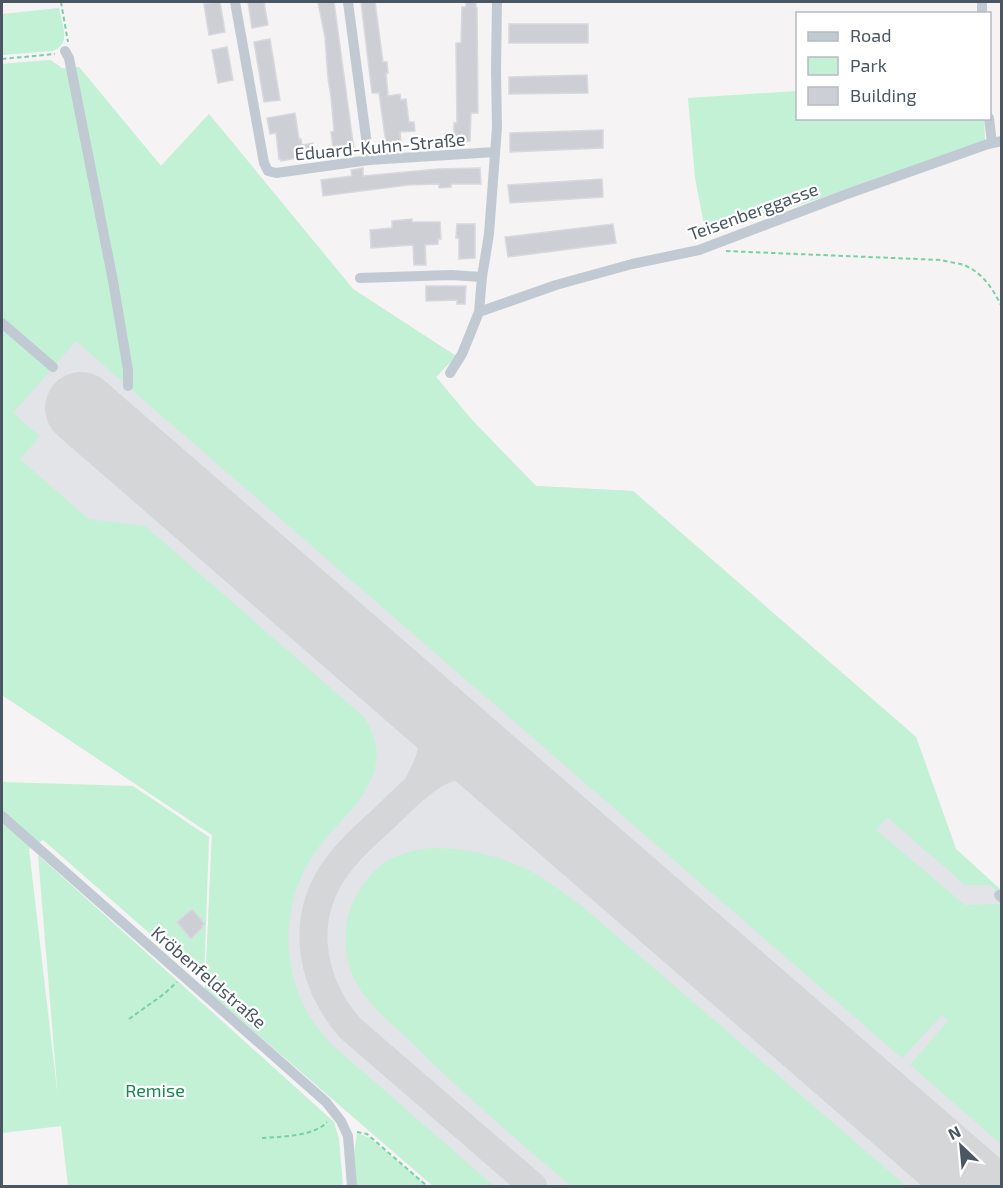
<svg xmlns="http://www.w3.org/2000/svg" width="1003" height="1188" font-family="'Exo 2',sans-serif">
<rect width="100%" height="100%" fill="#f5f3f3"/>
<path fill="#e2e4e7" d="M50,60L62,68L79,67L161,166L209,114L353,289L456,356L436,377L472,420L536,486L633,491L916,737L956,849L1001,890V1186H433L205,989L212,835L2,695V64Z"/>
<path fill="#c3f1d5" d="M59,8C62,25 72,45 52,51L2,55V14Z
M50,60L62,68H68L122,354L124,383L76,341L55,365L2,318V64Z
M75,67H79L161,166L209,114L353,289L456,356L436,377L472,420L536,486L633,491L916,737L956,849L1001,890V895L990,885H965L887,817L876,830L965,905L1001,904V1144L910,1065L948,1021L942,1015L902,1058L132,390L131,372Z
M797,91L798,118L984,119L985,140L824,197L706,235L695,178L688,98Z
M2,327L51,370L13,413L40,436L20,459L88,519L145,526L365,718C372,732 379,746 376,762C371,799 335,823 315,852C284,896 280,958 304,1006C311,1020 320,1031 330,1043L494,1186H433L205,989L212,835L2,695Z
M2,782L133,786L209,837L204,981L43,840L29,849L58,1098L38,855L334,1122L339,1139L343,1186H68L61,1126L2,1133Z
M430,848C464,848 498,855 529,870C547,879 566,895 583,907L906,1186H571C515,1139 460,1091 408,1039C390,1022 368,1005 356,982C342,956 342,919 357,894C378,861 392,854 430,848Z
M357,1133L370,1138L427,1186H356L354,1154Z"/>
<g fill="none" stroke-linecap="round" stroke-linejoin="round">
<path stroke="#d5d6d8" stroke-width="28" d="M497,770C482,768 466,764 452,767C428,772 397,806 380,822C365,835 350,849 338,865C299,917 309,980 350,1028L533,1186
M416,788C438,750 436,740 418,701"/>
<path stroke="#d5d6d8" stroke-width="72" d="M81,408L977,1186"/>
</g>
<path fill="#cdcfd5" stroke="#d7d9de" stroke-width="1.5" d="M215,2H220L225,32L209,35L204,4Z
M248,2H264L268,25L252,28Z
M318,2H334L354,150L340,152L339,147L333,148L331,132L334,131L331,97L328,78L325,37Z
M361,2H375L383,62H387L388,73H386L388,96L400,94L401,100L406,99L409,122H414L415,131L400,132L401,143L386,144L379,93H372Z
M466,2H476V8H477L478,113H471L470,141H454V123H457L456,43H461L462,7H466Z
M509,24H588V43H509Z
M270,39L280,100L264,102L254,42Z
M227,47L233,80L218,83L212,50Z
M587,75L588,93L509,94V77Z
M295,113L299,139H301L302,145L313,143L315,155L281,161L280,159H279L276,133L270,134L267,118Z
M603,130V148L510,152V133Z
M363,168V176L438,169L480,168L481,184H451V187L439,188V184L408,185L323,196L321,180L352,176L351,170Z
M602,179L603,197L510,203L508,185Z
M412,219V222H440L441,239H438V244L425,245L426,265H414L413,245L371,248L370,230L392,228V221Z
M457,224H475V258L459,259V238H456Z
M613,224L616,243L508,257L505,237Z
M426,286H466L465,304H457V300L426,301Z
M192,909L205,924L202,926L203,927L191,939L177,922Z"/>
<g fill="none" stroke-linecap="round" stroke-linejoin="round">
<path stroke="#7ad0a6" stroke-width="2" stroke-dasharray="4.5 3" stroke-linecap="butt" d="M61,2L68,42
M2,59L55,54
M726,251L941,260C948,262 957,263 964,265C983,273 993,289 1002,307
M129,1019L164,994L177,982
M357,1132L367,1134L427,1186
M262,1138C281,1137 315,1136 327,1122"/>
<path stroke="#c1cad2" stroke-width="10" d="M235,2L264,163L268,171L276,173L369,160L495,152
M348,2L369,160
M982,14V2
M65,51L69,58L113,281L128,370V386
M989,118L992,143
M360,278L451,275L482,277
M479,312L556,285L632,264L699,250L847,194L988,144L1002,141
M2,323L53,367
M450,373L462,354L479,312L482,277L489,234L497,127L496,70L497,2
M2,816L326,1102L341,1121L348,1136L352,1186
M999,895L1002,898"/>
</g>
<g text-anchor="middle" dominant-baseline="central" stroke-width="4.5" stroke-linejoin="round" paint-order="stroke">
<g font-size="18" fill="#4a5661" stroke="#fff">
<text transform="translate(380 146) rotate(-5)">Eduard-Kuhn-Straße</text>
<text transform="translate(753 211) rotate(-20)">Teisenberggasse</text>
<text transform="translate(209 977) rotate(41)">Kröbenfeldstraße</text>
</g>
<g font-size="18" fill="#17864f" stroke="#fff">
<text x="155" y="1090">Remise</text>
</g>
</g>
<rect width="1003" height="1188" fill="none" stroke="#4a5661" stroke-width="6"/>
<rect x="796" y="12" width="195" height="108" fill="#ffffff" stroke="#b7bbc0" stroke-width="1.5"/>
<rect x="808" y="32" width="30" height="9" fill="#c1cad2" stroke="#b7bbc0" stroke-width="1.5"/>
<text x="850" y="42" font-size="18" fill="#4a5661">Road</text>
<rect x="808" y="57" width="30" height="18" fill="#c3f1d5" stroke="#b7bbc0" stroke-width="1.5"/>
<text x="850" y="72" font-size="18" fill="#4a5661">Park</text>
<rect x="808" y="87" width="30" height="18" fill="#cdcfd5" stroke="#b7bbc0" stroke-width="1.5"/>
<text x="850" y="102" font-size="18" fill="#4a5661">Building</text>
<g transform="translate(961 1146) rotate(334)" stroke="#ffffff" stroke-width="4.5" paint-order="stroke">
<path d="M0-4.5L10 22L0 15L-10 22Z" fill="#4a5661"/>
<text y="-9" font-size="16" font-weight="bold" text-anchor="middle" fill="#4a5661">N</text>
</g>
</svg>
